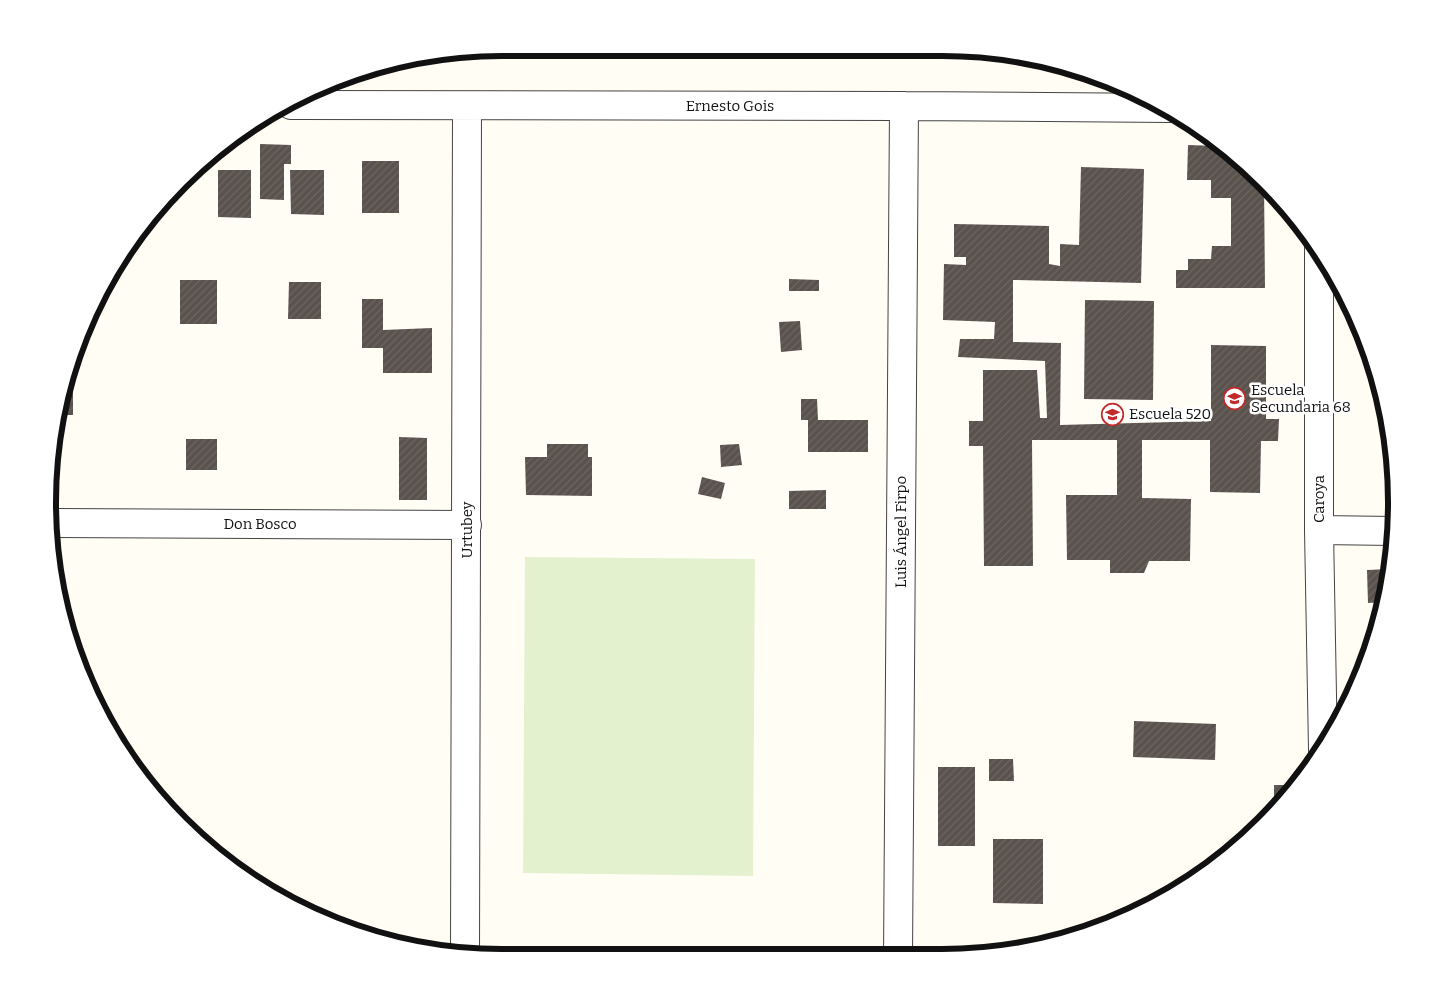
<svg xmlns="http://www.w3.org/2000/svg" width="1444" height="1005" font-family="Bitter,serif">
<defs>
<pattern id="building-hatch" width="6" height="6" patternUnits="userSpaceOnUse" patternTransform="scale(1.25)"><rect width="6" height="6" fill="#59524d"/><path d="M-1 1l2-2M0 6l6-6M5 7l2-2" fill="none" stroke="#6c6662"/></pattern>
</defs>
<rect width="100%" height="100%" fill="#fffdf4"/>
<path fill="#e4f1cf" d="M525,557L755,559L753,876L523,873Z"/>
<path fill="url(#building-hatch)" d="M260,144L291,145V164H284V200L260,199Z
M1188,145L1217,146L1264,182L1265,288H1176V270H1188V259H1211L1212,246H1231V198H1211V180H1187Z
M362,161H399V213H362Z
M1081,167L1144,169L1141,283L1013,280V342L1061,343L1060,425L1211,421V345L1266,346V419H1279L1278,441H1261L1260,493L1210,492V440H1142V498L1191,499L1190,561H1149L1144,573H1110V560H1067L1066,495H1117V440H1032L1033,566H984L983,446H969V421H983V370H1037L1040,418H1047L1045,361L958,357L960,339H994L995,322L943,320L944,264L966,265V257H954V224L1049,226V264L1060,266V244L1079,245Z
M218,170H251V218L218,217Z
M290,170H324V215L291,214Z
M789,279L819,280V291H789Z
M180,280H217V324H180Z
M289,282H321V319H288Z
M362,299H383V330L432,328V373H383V348H362Z
M1085,300L1154,301L1153,400L1084,399Z
M800,321L802,350L781,352L779,322Z
M65,392H73V415H59Z
M801,399H817L818,420H868V452H808V420H801Z
M399,437L427,438V500H399Z
M186,439H217V470H186Z
M547,444H588V457H592V496L526,495L525,457H547Z
M739,444L742,465L721,467L720,445Z
M702,477L725,483L721,499L698,494Z
M826,490V509H789V491Z
M1390,569L1384,602L1368,603L1367,570Z
M1134,721L1216,724L1215,760L1133,757Z
M989,759H1013L1014,781H989Z
M938,767H975V846H938Z
M1274,785H1289L1288,793L1279,805H1274Z
M993,839H1043V904L993,903Z"/>
<g fill="none" stroke-linecap="round" stroke-linejoin="round">
<defs>
<path id="minor" d="M291,105L904,106L1169,108
M1319,249V530L1323,750
M54,523L467,525
M1319,530L1394,531
M465,954L467,106
M898,957L904,106"/>
</defs>
<use href="#minor" stroke="#444" stroke-width="30"/>
<use href="#minor" stroke="#fff" stroke-width="28"/>
</g>
<defs>
<symbol id="school-ring" viewBox="-11 -11 22 22"><circle r="9.5" fill="#fff" stroke="#c1292b" stroke-width="1.5"/><path d="M0-5L7-2L0 1L-7-2ZM-4 1L0 2.5L4 1V4Q0 6-4 4Z" fill="#c1292b"/></symbol>
</defs>
<g fill-rule="evenodd">
<use href="#school-ring" x="1222" y="386" width="25" height="25"/>
<use href="#school-ring" x="1100" y="402" width="25" height="25"/>
</g>
<g text-anchor="middle" dominant-baseline="central" stroke-width="5" stroke-linejoin="round" paint-order="stroke">
<g font-size="15" fill="#111" stroke="#fff">
<text x="730" y="106">Ernesto Gois</text>
<text transform="translate(1319 499) rotate(-90)">Caroya</text>
<text x="260" y="524">Don Bosco</text>
<text transform="translate(467 530) rotate(-90)">Urtubey</text>
<text transform="translate(901 532) rotate(-90)">Luis Ángel Firpo</text>
</g>
<g font-size="15" fill="#111" stroke="#fff" text-anchor="start">
<text x="1251" y="390">Escuela<tspan x="1251" dy="17">Secundaria 68</tspan></text>
<text x="1129" y="414">Escuela 520</text>
</g>
</g>
<path d="M0 0H1444V1005H0ZM502 56H942A446 446 0 0 1 1388 502V503A446 446 0 0 1 942 949H502A446 446 0 0 1 56 503V502A446 446 0 0 1 502 56Z" fill="#fff" fill-rule="evenodd"/>
<path fill="none" stroke="#111" stroke-width="6" d="M502 56H942A446 446 0 0 1 1388 502V503A446 446 0 0 1 942 949H502A446 446 0 0 1 56 503V502A446 446 0 0 1 502 56Z"/>
</svg>
